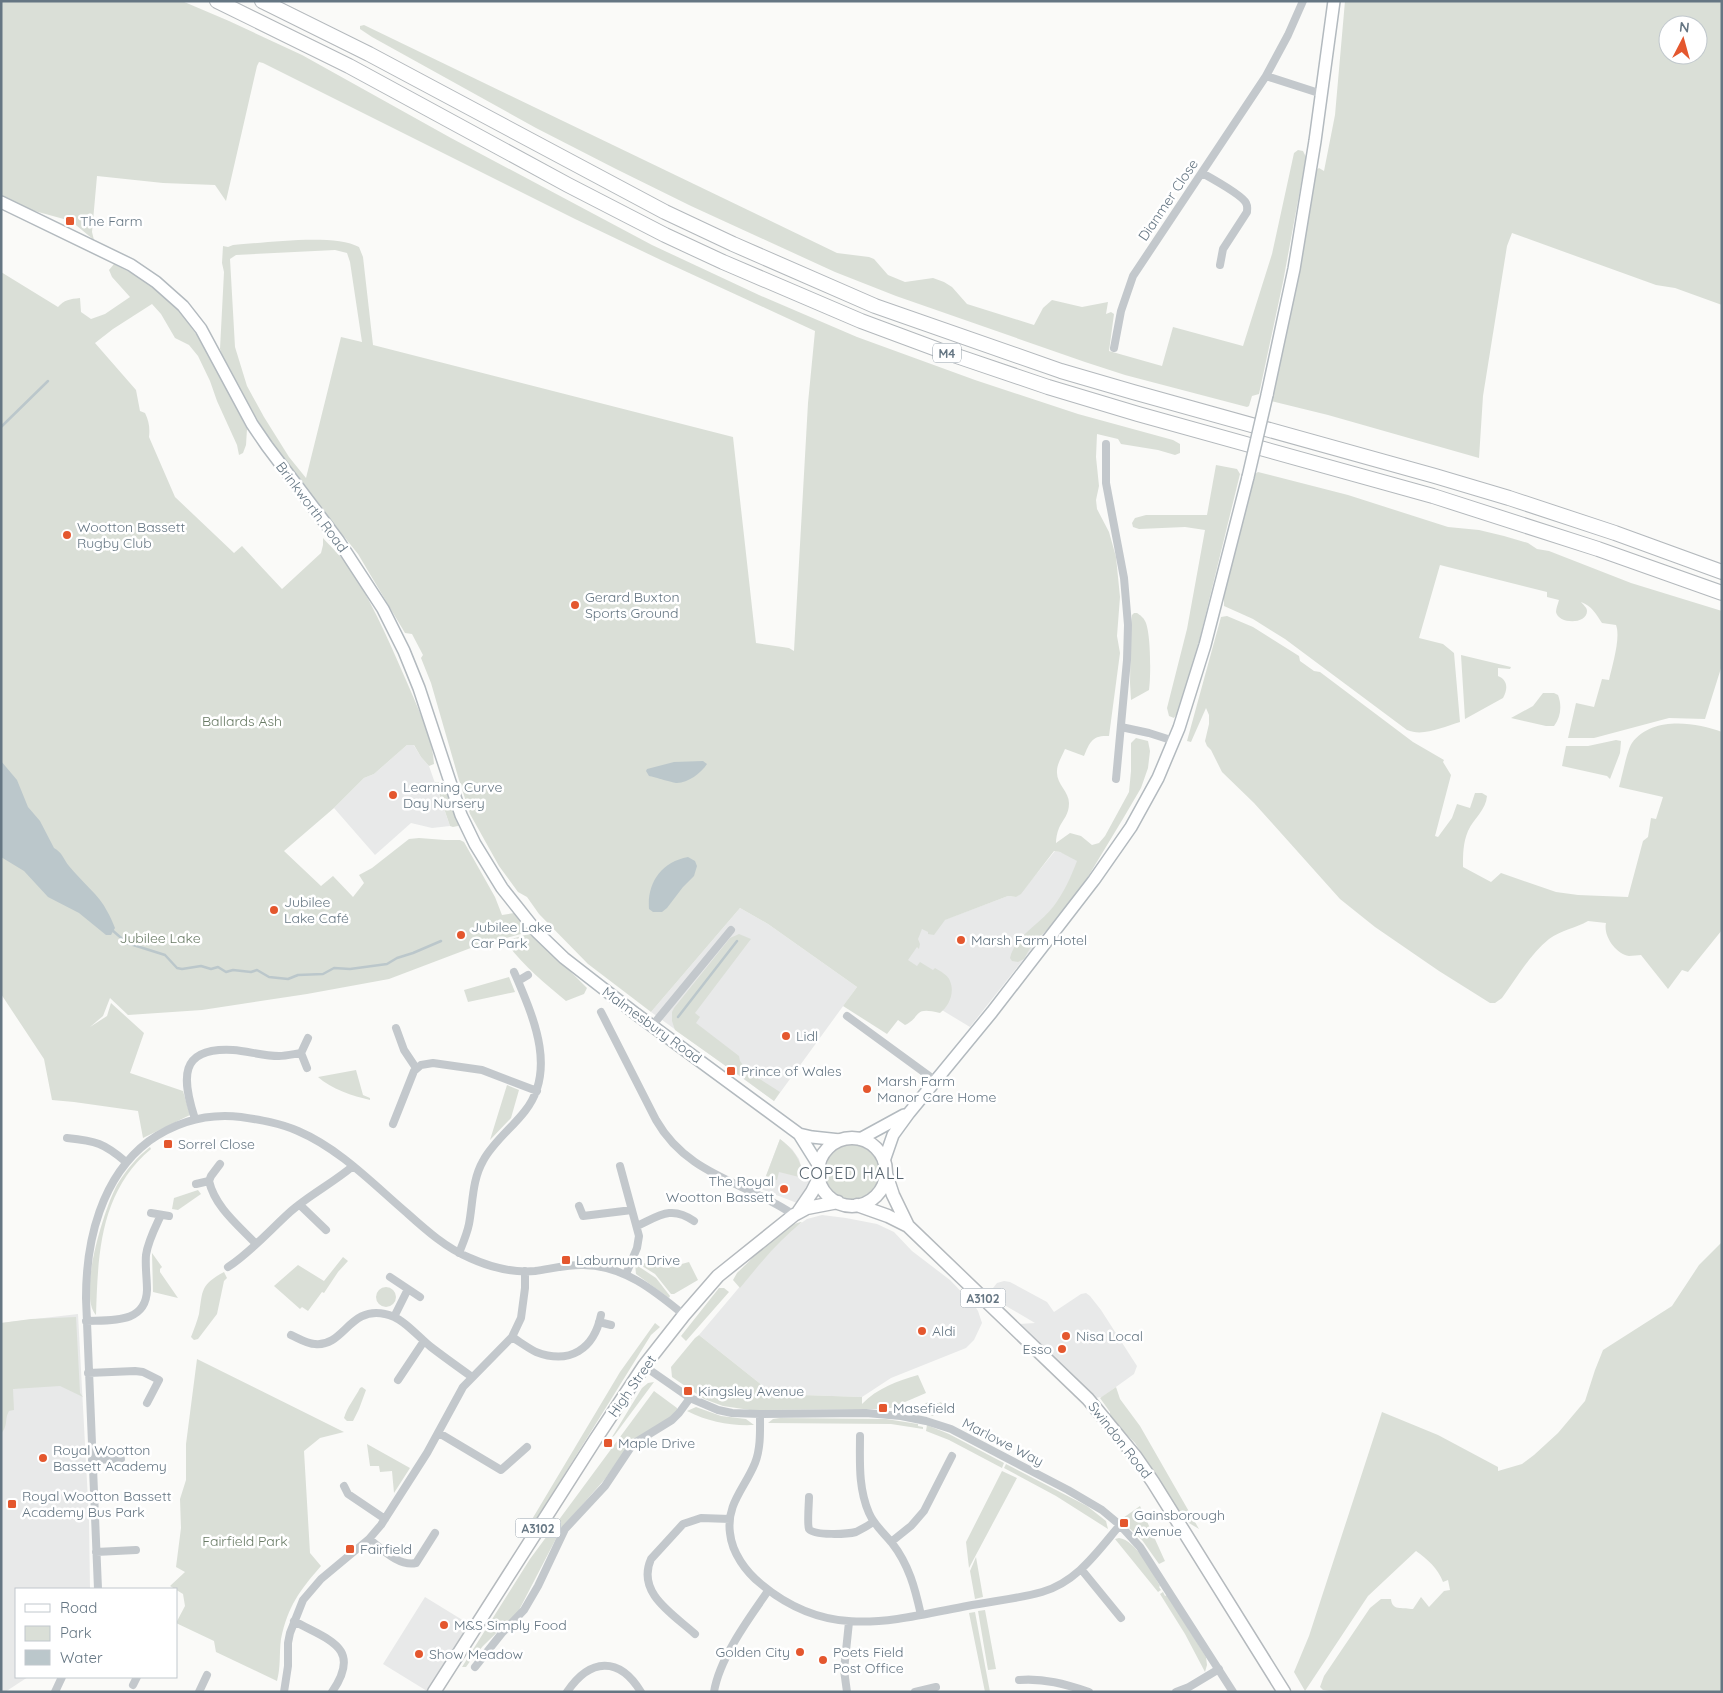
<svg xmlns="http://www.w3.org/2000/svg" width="1723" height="1693" font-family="Quicksand,sans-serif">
<rect width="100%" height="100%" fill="#fafaf8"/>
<path fill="#e8e9e9" d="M413,744L421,757L429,766L450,826L432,828L411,823L375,855L334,808L364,778L374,774L407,745Z
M1055,851L1060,852L1068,855L1079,862L1087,871L1086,880L970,1027L917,995L904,959L923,927L944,920L1008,896L1015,897L1020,894Z
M740,908L768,924L857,987L774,1101L651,1012Z
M780,1139L792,1149L799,1159L802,1169L803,1178L810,1179L809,1189L797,1203L761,1189Z
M822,1215L846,1218L877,1224L894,1232L912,1251L950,1280L974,1305L978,1311L982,1323L974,1340L966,1348L891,1378L862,1397L773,1394L699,1335L764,1258L791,1230L807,1219Z
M1004,1281L1010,1282L1047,1302L1054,1312L1081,1294L1086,1293L1090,1296L1101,1310L1137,1366L1134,1374L1102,1397L1095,1398L1019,1324L1035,1323L1006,1306L989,1293L997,1283Z
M78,1314L89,1519L90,1589H16V1677H28L5,1692H1V1323Z
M425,1597L469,1624L427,1691L383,1664Z"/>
<path fill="#dadfd7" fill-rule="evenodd" d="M1,1H182L229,21L302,55L451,138L652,245L759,295L857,337L975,380L1078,414L1173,440L1180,444V453L1175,455L1158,450L1121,444L1118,439L1097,434L1096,457L1099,486L1096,500L1097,509L1109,532L1116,557L1120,597L1117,636L1120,653L1109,736C1092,735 1090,742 1084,756L1065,749C1062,756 1057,764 1057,771C1056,784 1069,791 1069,803C1069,815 1063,819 1059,828C1057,833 1056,838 1056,843L1070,833L1081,836L1092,845L1099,843L1105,836L1129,792L1131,771V743L1136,738L1148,741L1150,751L1148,768L1141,788L1124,817L1086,880L1052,925L1033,943L1024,959L1018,962L1012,961L1010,958C1015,936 1040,924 1053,907C1063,894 1071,877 1077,861L1060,852L1054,851L1021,894L1016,897L1008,896L945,920L934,935L928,934V932L922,929L918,939L920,944L919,949L917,947L908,960L917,966L920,962L933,970L935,968C940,971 948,975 950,981C955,993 949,1006 940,1013C912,1006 922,1017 905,1025L898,1020L887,1034L843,1006L857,987L768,924L740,908L651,1012L588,964L539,914L527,897L518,892L499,866L470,814L459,780L431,683L421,658L423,655L412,634L405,633L358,554L287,465L260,424L227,368L220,349L224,272L222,263L223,246L228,247L233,245C264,243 334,233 359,247L363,257L373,345L733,437L756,643L789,648L794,651L808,403L815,331L663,261L575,219L263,63L259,62L257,66L226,201L215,185L163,183L97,176L92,232L94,240L71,221L31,210L1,195ZM335,250L347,253L350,262L362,342L341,337L306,478L289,457L264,417L247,386L235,347L230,259L236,255Z
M1345,1H1722V305L1675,288L1656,285L1512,233L1507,246L1483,396L1479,458L1328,415L1271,401L1316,170L1319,168L1324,171L1335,115ZM1668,25H1698V55H1668Z
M364,25L837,253L869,257L874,259L888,275L905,282L933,278L944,282L952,287L967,304L1034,325L1043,308L1052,300L1082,307L1108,302L1106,314L1111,312L1114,314L1109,351L1162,366L1173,327L1243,346L1272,254L1294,153L1298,150L1303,151L1306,157L1283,282L1259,394L1252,396L1249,406L1247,407L1125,375L1085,362L896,296L835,272L691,206L616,169L536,128L372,37L360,29V26Z
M114,264L147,281L177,308L204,345L247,429L246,445L243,453L239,455L237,445L217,401L210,381L198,356L189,345L175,338L161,314L152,304L113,329L95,343L136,390L140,411L145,413C149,421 150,428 149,437L175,497L234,553L242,546L282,589L321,553L323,545V538C333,549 345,560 353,573C377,611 394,653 412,694C421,716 433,740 434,764L429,766L421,757L414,745H407L374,774L364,778L334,808L284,851L321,886L333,876L353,897L364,883L359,875L372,868L409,839L419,838L445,840H460L464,842L495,897L502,915L514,913L532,931L476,946L389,979L307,994L202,1010L128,1015L110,998L103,1016L90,1027L107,1016L111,1003L144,1033L130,1073L183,1091L190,1115L143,1138L138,1111L74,1102L52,1100L44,1059L1,994V272L58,307C64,300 70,299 80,298L81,312L91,319L105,314L130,297L112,277L109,270Z
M1216,465L1237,469L1240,474L1192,670C1188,685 1184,705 1174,718L1169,716L1167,708L1187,629L1205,530L1185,527L1139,529L1133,527L1132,523L1135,518L1146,515H1207Z
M1258,472L1348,495L1448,527L1479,530L1504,536L1528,543L1537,549L1549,551L1631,583L1722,611V665L1705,719L1669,718L1594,738H1568L1576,703L1594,707L1602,679L1609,680C1612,666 1621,638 1616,625L1602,623C1596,614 1592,606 1581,602C1583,605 1587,607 1587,611C1587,625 1558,624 1556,612C1556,608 1558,604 1559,600L1547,597V592L1440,565L1419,638L1443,644L1454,653L1460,722C1443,727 1423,737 1407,730L1285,639L1253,619L1224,606V597L1253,475Z
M1134,613H1137C1140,615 1144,618 1145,621C1151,631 1151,678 1149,690L1131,700L1130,683L1131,623L1132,615Z
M1227,616L1253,627L1299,656L1300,661L1314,671L1320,672L1413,742L1444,760L1443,762L1451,775L1435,836L1438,837L1452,818L1457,804L1470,808L1475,793H1482L1487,796C1486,810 1474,818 1468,831C1463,843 1463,854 1463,867L1491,882L1501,873L1556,892L1578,895L1628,897L1643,841L1648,837L1651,818L1656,819L1663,797L1619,787C1622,777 1627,750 1632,743C1652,716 1695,722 1722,732V930L1688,972L1682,970L1668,989L1641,955C1638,955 1633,956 1629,956C1616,954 1603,936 1606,923L1588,921C1576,928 1561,930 1549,939C1530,954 1516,979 1502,998L1495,1003H1490L1439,971L1375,927L1340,899L1254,803L1222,772L1211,750L1207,746L1205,741L1209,724V715L1206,708L1191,742L1187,741L1221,617Z
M1461,655L1511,667L1510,669L1498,668V676C1508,680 1508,689 1503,698L1465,719Z
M1543,693H1554L1558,695C1562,705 1561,717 1554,726H1546L1511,718L1533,706Z
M1616,740L1621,741L1620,753L1610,779L1607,776L1562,766L1566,746H1588Z
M435,782L444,783L448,787L460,822L458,826L453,827L450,826Z
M532,933L587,988L584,994L566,1001C544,983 522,965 505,941Z
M739,934L751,939L695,1013L700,1017L696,1023L739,1056L740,1061L746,1069L740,1076L675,1030L672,1021V1012L674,1008L730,938Z
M509,977L515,992L468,1002L464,990Z
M356,1070L363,1095L370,1098V1100C353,1096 331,1089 318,1077Z
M749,1072L780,1092L774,1101L744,1079Z
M507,1085L519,1090L511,1118L490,1140Z
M780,1139C793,1149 802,1160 803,1178L779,1172L777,1180L766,1176Z
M825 1172a27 27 0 1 1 54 0a27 27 0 1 1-54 0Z
M150,1147L151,1149C100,1192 98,1253 96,1315C77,1294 105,1207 117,1185C126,1170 137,1157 150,1147Z
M198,1190L201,1194L178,1210L172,1209L174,1198Z
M802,1222C778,1241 759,1265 740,1288L733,1280L737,1273C750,1261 785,1223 802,1222Z
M1722,1242V1692H1337L1323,1690L1320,1687L1324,1676L1370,1608L1381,1599H1391C1392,1611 1402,1607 1411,1609H1413L1421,1597L1429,1607L1444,1591L1450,1590L1448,1580L1443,1582C1438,1568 1427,1559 1416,1551L1368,1596L1305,1691L1294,1672L1309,1636L1382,1412L1438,1435L1498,1467V1471L1522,1464L1534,1455L1558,1433L1585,1401L1595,1370L1603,1350L1672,1306L1699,1265Z
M152,1253L162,1267L160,1269V1272L178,1298L153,1292Z
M343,1257L348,1261L338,1272L324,1293L322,1292L308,1311L302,1307L300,1309L274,1286L298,1265L324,1281Z
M689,1262L698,1280L674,1294H671L655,1274L642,1266L643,1263L667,1268Z
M635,1264L656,1278L670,1296L669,1298L636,1274Z
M224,1272L227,1278L224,1281L217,1314L198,1339L194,1340L191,1337C194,1329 197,1322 199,1314C203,1290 200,1285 224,1272Z
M376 1297a10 10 0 1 1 20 0a10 10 0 1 1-20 0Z
M719,1288H724L729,1292L686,1341L681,1336Z
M76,1317L80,1393L83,1397L60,1386L13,1389L14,1410L9,1411C4,1420 9,1424 1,1434V1323L31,1319Z
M655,1323L660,1327L651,1335L536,1520L531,1521L620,1372Z
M699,1335L773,1394L862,1397V1404C877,1388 898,1381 918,1375L926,1393L891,1408L879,1407V1409L750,1410L723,1406L704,1399L672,1377L671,1367L695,1338Z
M197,1359L344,1432L320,1438L304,1451L310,1553L321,1566C300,1590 288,1606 281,1639C279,1654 281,1666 277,1681L216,1652L214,1641L176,1623L185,1606L183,1594L170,1586L185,1572L176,1567L181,1528L180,1499L186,1480V1444Z
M654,1382L614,1436L612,1437L642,1388L648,1383Z
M362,1387L366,1390L359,1409L353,1421H347L344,1418C347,1407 355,1398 360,1388Z
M1116,1387L1120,1399L1140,1426L1199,1529L1189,1523L1181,1514L1135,1443L1115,1423L1110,1414V1412L1100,1398Z
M654,1391L677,1408V1413L620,1458L605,1479L561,1529L518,1612L483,1646L471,1660L466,1667H462L530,1559Z
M928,1402H930L934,1405L941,1402L943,1405L942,1409L933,1416L919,1412V1407Z
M696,1407L721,1416L746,1419L754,1425C730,1426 709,1422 687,1411Z
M780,1418L886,1419L918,1424V1426L923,1427V1429L891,1424L768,1423L773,1419Z
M927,1425L949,1434L1004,1463L1002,1468L949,1440L926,1431Z
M367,1444L410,1468L394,1493L392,1471L380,1472L379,1466H370Z
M1006,1464L1087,1506L1106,1521L1108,1529L1056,1496L1004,1468Z
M1002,1471L1017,1478L969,1568L966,1542Z
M1140,1506L1164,1559L1165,1561L1159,1564L1142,1540L1127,1526L1130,1524L1123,1518Z
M1119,1538C1136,1540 1152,1572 1160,1586L1159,1587L1161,1590L1158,1592L1115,1539Z
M976,1557L983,1597L975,1599L970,1571Z
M1163,1592L1165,1596L1167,1595L1206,1657L1207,1665L1205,1672L1185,1634L1160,1594Z
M985,1610L996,1669L988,1670L978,1611Z
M975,1612L990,1692H985L969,1613Z"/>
<path fill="#bbc7cb" d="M1,761L17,780L28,807L40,821L54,848C62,852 64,860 69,866C80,880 100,896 107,911C110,916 113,923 115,928L111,935H106L79,913L48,897L24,871L1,857Z
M703,761L707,764C701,773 688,783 677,783C673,783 655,777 649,776L646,771L647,769L674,762Z
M688,857L695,861L697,866L694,876L683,887L667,908L662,912H653L649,909C647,883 661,862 688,857Z"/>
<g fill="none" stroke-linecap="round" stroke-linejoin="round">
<path stroke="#bbc7cb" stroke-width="2.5" d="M1,427L48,381
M112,930L127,943L165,955L177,968L182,969L201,966L211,969L218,967L226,972L233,970L251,972L257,970L269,977L288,979L298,975L323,974L334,968L350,969L387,964L397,958L413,953L441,941
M678,1017L737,941"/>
<defs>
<path id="secondary" d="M1,202L131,265L156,282L183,306L201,329L252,424L267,446L338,540L383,609L404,651L419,688L461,815L475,844L502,888L537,932L564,958L636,1014L799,1134L819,1166
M1267,395L1294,269L1315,141L1334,1
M799,1134L812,1137L840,1140
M860,1139L904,1115
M884,1161L893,1135L909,1113L992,1012L1094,880L1131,827L1158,778L1179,728L1205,645L1248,477"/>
<path id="primary" d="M818 1172a34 34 0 1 1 68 0a34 34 0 1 1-68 0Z
M886,1174L893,1195L908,1226
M857,1205L888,1216L908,1226L1088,1399L1135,1456L1153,1482L1284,1692
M799,1211L812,1192L819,1178
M434,1692L595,1440L644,1366L684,1315L718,1276L794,1215L807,1208L838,1202"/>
<path id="highway" d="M217,1L349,66L568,185L665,235L723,262L861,321L939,350L1048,387L1138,414L1433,496L1598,549L1722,593
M262,1L369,54L665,212L733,244L875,306L1061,371L1133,392L1435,476L1509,498L1615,533L1722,572"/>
</defs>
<use href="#secondary" stroke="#b3babf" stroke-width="14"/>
<use href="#primary" stroke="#b5babe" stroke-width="15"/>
<use href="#highway" stroke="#b4b9bd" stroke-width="16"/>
<path stroke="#c3c8cc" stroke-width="8" d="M1266,76L1288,35L1303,1
M1202,173C1211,178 1242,195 1246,203C1248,207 1247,208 1247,212L1223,249L1220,265
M1114,348L1121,311L1133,276L1266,76L1322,94
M1106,444V483L1124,578L1128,625L1127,660L1116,779
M1121,727L1149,733L1174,741
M514,972L518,981L528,975
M601,1012L656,1120C688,1176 744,1181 794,1215
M847,1016L936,1081
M652,1026L731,930
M396,1028L404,1050L416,1068
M307,1068L301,1053L308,1038
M195,1119C182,1079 178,1047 233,1050C248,1051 263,1056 279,1056C286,1056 294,1054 301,1053
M393,1124L414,1071L421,1065L433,1063L482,1070L537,1091
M67,1138C96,1141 104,1143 126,1162
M620,1166L639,1236L637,1248L626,1274
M209,1181C215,1207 238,1225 256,1244
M196,1184L209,1181L211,1176L220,1164
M300,1205L326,1230
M579,1206L583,1216L632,1210
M151,1213L169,1216
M637,1226C659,1216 671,1205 694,1221
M459,1253C463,1243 467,1234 469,1224C473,1203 472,1180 483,1161C493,1142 512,1128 525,1111C556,1072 535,1021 518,981
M228,1267C251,1252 269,1231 290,1212C309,1195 333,1183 353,1166
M390,1277L420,1297
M394,1317L408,1289
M86,1321C111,1320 146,1324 147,1290C147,1278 145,1267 146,1255C148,1241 155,1228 161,1215
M599,1322L611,1325
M291,1335C298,1338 307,1344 315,1344C344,1347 349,1306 385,1314C403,1317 418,1337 431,1347C444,1357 458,1367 472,1377
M512,1337C520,1342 528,1348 536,1352C570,1365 594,1349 601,1315
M644,1366L690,1398L718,1410L732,1413L760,1414L866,1413L901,1416L926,1421L951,1429L1068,1490L1102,1510L1120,1525L1140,1547L1233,1692
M88,1373L135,1371L143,1372L159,1380L147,1403
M398,1380L424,1341
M760,1414C760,1430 761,1448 755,1463C745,1488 726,1504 730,1533C732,1553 746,1572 761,1584C828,1640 889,1621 967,1606C992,1601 1017,1599 1042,1592C1077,1582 1097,1552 1120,1525
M439,1433L501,1470L527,1447
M860,1436C860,1461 858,1488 869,1513C874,1525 884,1533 892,1543C909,1565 915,1588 921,1615
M92,1460L121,1459
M344,1486L348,1494L385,1519
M809,1497C809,1503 807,1524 809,1529C814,1536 848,1534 856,1532C862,1529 868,1526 873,1522
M369,1539C381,1548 399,1567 416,1563L435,1533
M891,1542L911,1526L924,1511L952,1456
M96,1552L136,1550
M1081,1569L1121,1618
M98,1589L86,1298C86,1241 101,1177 149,1141C176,1122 208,1113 241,1117C261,1120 280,1123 298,1131C340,1149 373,1184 407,1213C426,1230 446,1248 470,1258C490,1267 513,1273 535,1271C550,1269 565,1265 581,1265C622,1264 655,1291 684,1315
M294,1621C328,1640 363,1647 332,1692
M695,1634C673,1614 636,1593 651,1559L683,1524L701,1518L730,1519
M475,1667L502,1633L524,1610L538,1586L565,1529L605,1486L633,1444L672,1420L679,1413L690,1398
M1019,1680C1044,1678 1065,1684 1089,1692
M133,1685L137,1677
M55,1692L62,1677
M199,1692L207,1675
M284,1692L288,1666V1643L290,1633L303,1600L321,1579L369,1539L381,1525L427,1453L463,1387L512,1337L521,1318L525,1288V1271
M567,1692C590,1658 619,1656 641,1692
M714,1692C719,1659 749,1618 768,1591
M847,1692L844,1670L849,1622
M915,1692L936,1687
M1176,1692L1189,1687L1219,1669"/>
<use href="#secondary" stroke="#fff" stroke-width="11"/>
<use href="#primary" stroke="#fff" stroke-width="12"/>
<use href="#highway" stroke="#fff" stroke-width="14"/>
<defs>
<path id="secondary-bridge" d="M1248,477L1267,395"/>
</defs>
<use href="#secondary-bridge" stroke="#b3babf" stroke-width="14" stroke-linecap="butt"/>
<use href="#secondary-bridge" stroke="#fff" stroke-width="11"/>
</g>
<g fill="#e4572e" stroke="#fff" stroke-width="2">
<rect x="65" y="216" width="10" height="10" rx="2.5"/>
<circle cx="67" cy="535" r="5"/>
<circle cx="575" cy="605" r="5"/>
<circle cx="393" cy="795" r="5"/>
<circle cx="274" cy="910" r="5"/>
<circle cx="461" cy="935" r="5"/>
<circle cx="961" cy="940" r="5"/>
<circle cx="786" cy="1036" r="5"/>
<rect x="726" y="1066" width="10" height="10" rx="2.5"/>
<circle cx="867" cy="1089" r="5"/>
<rect x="163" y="1139" width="10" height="10" rx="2.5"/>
<circle cx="784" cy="1189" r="5"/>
<rect x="561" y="1255" width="10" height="10" rx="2.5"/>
<circle cx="922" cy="1331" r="5"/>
<circle cx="1066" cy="1336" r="5"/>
<circle cx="1062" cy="1349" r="5"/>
<rect x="683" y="1386" width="10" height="10" rx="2.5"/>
<rect x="878" y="1403" width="10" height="10" rx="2.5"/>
<rect x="603" y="1438" width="10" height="10" rx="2.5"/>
<circle cx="43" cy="1458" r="5"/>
<rect x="7" y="1499" width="10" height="10" rx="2.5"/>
<rect x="1119" y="1518" width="10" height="10" rx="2.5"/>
<rect x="345" y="1544" width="10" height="10" rx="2.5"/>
<circle cx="444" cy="1625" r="5"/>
<circle cx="800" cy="1652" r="5"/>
<circle cx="419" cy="1654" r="5"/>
<circle cx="823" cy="1660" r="5"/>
</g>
<g text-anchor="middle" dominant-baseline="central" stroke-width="5" stroke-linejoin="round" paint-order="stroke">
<g fill="#fff" stroke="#939fa8" stroke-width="1">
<rect x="933" y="343.5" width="28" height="19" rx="4"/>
<rect x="960.5" y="1288.5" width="45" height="19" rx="4"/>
<rect x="515.5" y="1518.5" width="45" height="19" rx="4"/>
</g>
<g font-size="12" font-weight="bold" fill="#657683">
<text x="947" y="353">M4</text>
<text x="983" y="1298">A3102</text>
<text x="538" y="1528">A3102</text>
</g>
<g font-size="14" fill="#657683" stroke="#fff">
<text transform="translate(1168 200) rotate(-56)">Dianmer Close</text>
<text transform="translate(312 507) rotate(53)">Brinkworth Road</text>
<text transform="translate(652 1025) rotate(36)">Malmesbury Road</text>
<text transform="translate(632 1386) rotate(-55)">High Street</text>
<text transform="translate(1120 1440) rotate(52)">Swindon Road</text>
<text transform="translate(1003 1442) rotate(27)">Marlowe Way</text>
</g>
<g font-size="14" fill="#657683" stroke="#fff" text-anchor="start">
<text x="80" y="221">The Farm</text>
<text x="77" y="527">Wootton Bassett<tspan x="77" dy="16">Rugby Club</tspan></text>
<text x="585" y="597">Gerard Buxton<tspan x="585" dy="16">Sports Ground</tspan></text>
<text x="403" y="787">Learning Curve<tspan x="403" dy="16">Day Nursery</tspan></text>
<text x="284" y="902">Jubilee<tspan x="284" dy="16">Lake Café</tspan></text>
<text x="471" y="927">Jubilee Lake<tspan x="471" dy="16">Car Park</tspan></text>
<text x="971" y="940">Marsh Farm Hotel</text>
<text x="796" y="1036">Lidl</text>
<text x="741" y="1071">Prince of Wales</text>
<text x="877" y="1081">Marsh Farm<tspan x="877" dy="16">Manor Care Home</tspan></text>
<text x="178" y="1144">Sorrel Close</text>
<text x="774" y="1181" text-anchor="end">The Royal<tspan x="774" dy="16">Wootton Bassett</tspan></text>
<text x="576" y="1260">Laburnum Drive</text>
<text x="932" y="1331">Aldi</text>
<text x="1076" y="1336">Nisa Local</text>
<text x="1052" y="1349" text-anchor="end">Esso</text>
<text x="698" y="1391">Kingsley Avenue</text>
<text x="893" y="1408">Masefield</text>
<text x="618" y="1443">Maple Drive</text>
<text x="53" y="1450">Royal Wootton<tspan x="53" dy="16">Bassett Academy</tspan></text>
<text x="22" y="1496">Royal Wootton Bassett<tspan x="22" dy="16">Academy Bus Park</tspan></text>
<text x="1134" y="1515">Gainsborough<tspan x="1134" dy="16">Avenue</tspan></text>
<text x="360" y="1549">Fairfield</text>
<text x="454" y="1625">M&amp;S Simply Food</text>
<text x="790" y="1652" text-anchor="end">Golden City</text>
<text x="833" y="1652">Poets Field<tspan x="833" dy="16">Post Office</tspan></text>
<text x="429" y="1654">Show Meadow</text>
</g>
<g font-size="14" fill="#687a64" stroke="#fff">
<text x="242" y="721">Ballards Ash</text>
<text x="160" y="938">Jubilee Lake</text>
<text x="245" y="1541">Fairfield Park</text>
</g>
<g font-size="16" letter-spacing="1" fill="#57646e" stroke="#fff">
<text x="852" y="1173">COPED HALL</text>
</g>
</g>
<rect width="1723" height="1693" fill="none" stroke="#657683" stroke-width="5"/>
<rect x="15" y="1588" width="162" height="90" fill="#ffffff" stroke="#c1c8cd"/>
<rect x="25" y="1604" width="25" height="8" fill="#ffffff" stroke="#c1c8cd"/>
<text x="60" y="1613" font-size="15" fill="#657683">Road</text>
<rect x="25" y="1626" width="25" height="15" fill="#dadfd7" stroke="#c1c8cd"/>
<text x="60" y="1638" font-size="15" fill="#657683">Park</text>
<rect x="25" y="1650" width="25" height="15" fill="#bbc7cb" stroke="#c1c8cd"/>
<text x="60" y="1663" font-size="15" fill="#657683">Water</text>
<g transform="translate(1683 40) rotate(6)"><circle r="24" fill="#ffffff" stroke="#c1c8cd"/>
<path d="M0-4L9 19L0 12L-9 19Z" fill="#e4572e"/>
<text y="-8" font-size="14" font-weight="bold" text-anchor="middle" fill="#657683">N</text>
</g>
</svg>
